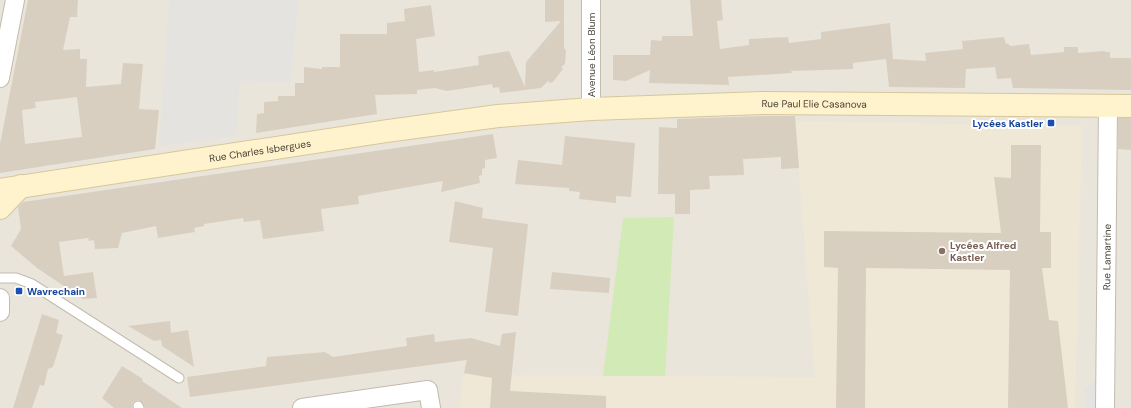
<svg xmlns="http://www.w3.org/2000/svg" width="1131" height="408" font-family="'DM Sans',sans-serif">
<rect width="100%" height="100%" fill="#f6f3ec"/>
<path fill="#eae5da" d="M0,0H1131V408H0Z"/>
<path fill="#efe8d6" d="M795,121L1082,126L1075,408H459L464,375L815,377Z"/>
<path fill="#d2eab5" d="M674,217L665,376H603L623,218Z"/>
<path fill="#e5e3e0" d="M169,0H299L290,82L240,81L236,136L159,146Z
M1098,375L1097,408H1085V389Z"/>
<path fill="#d8cfc1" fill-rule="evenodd" d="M28,0H78L77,17H70L63,50L80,49V59H87L86,87L121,84L123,63L143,64L139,109L159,110L155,149L0,173V144ZM77,97L82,137L25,144L22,110L36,108L35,102Z
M545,0H564V48L566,50L565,64L561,67L563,69L553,82L550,83L548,81L541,88L500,93L499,87L493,88L492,84L447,91L435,88L417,90V94L375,95L377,114L256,133L257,114L264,113V102L278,101V96H295V83H304V67L322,69V67H340V34H387V23L405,21L404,9L431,5L435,36L416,39L419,72L434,70V72L479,65L478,56L509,51L525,87L526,62L561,21L545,22Z
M690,0H721L723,20L717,21L720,49L749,45V39L788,37L789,43L821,39V32L890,23L893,59L926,61L925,53L963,49L962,41L1004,37L1006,44H1009L1010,46L1029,44L1031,55L1064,52V47H1078V53L1105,51V52H1110V58H1131V90L1013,88L1011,78L997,79L995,67L966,69L965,88L889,87L886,59L853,63V69L791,71L792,73L728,77L729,85L649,83L650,70L626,81L613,80V55H650L651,40L662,41V36H693Z
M763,116H795L799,168L781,169V157L743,159L744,175L709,176L710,189L690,190V214H675V194H658L659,127L677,128V119Z
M1118,118H1131V150L1118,149Z
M493,134L497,158L485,160V168L482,169V175L479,176L480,183L441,192L443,181L358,196L359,204L321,209L324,231L263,239L260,220L244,222L243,218L204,224V226L194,228L195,232L158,238L156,226L122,233L118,248L95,249L94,240L89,241L88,238L59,242L64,276L93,272L97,298L83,299L37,268L11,246L21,229L18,207L23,202Z
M565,136L635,143L631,197L616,196V203L579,199L580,192L569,191V188L515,184L518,160L562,165Z
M1011,145H1041L1040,232H1051V268H1042L1049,320L1058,321L1068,408H1008L1010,270L866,268L865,408H836L838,268L824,267V231L1001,233L994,177L1011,178Z
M455,201L483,208L482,218L528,224L518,316L485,312L493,248L449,242Z
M552,272L610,278L609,293L550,289Z
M42,314L59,320L56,333L63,335L53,367L48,369L44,386L40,385L32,408H13Z
M170,321L171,333L188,330L194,367L162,346L161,340L154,341L128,326Z
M516,332L510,391L606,396V408H490L492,378L464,373L467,360L190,397L187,377L266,366L267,357L325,352L333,357L380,350L407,346L406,338L434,334L435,342L471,338L500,346L502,334Z
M122,366L143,379L142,381L182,408H145L143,403L138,400L133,402L132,408H114L102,398Z"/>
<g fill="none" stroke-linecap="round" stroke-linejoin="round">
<defs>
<path id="lane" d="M0,278H16L32,284L179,378
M138,406L139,408"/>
<g id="street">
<path d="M591,0V109"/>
<path d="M0,78L15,0"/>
<path d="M0,298V312"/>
<path d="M302,408L428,390L431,408"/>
<path id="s1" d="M1105,408L1108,106"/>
</g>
<g id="secondary">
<path id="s2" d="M0,190L387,131L498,116L591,109L763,103L1131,106"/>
<path d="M0,208L21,186"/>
</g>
</defs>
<use href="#lane" stroke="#c2bbae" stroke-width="11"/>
<use href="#street" stroke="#c2bbae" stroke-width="20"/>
<use href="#secondary" stroke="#d6c79b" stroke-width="24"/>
<use href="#lane" stroke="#fff" stroke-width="9"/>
<use href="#street" stroke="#fff" stroke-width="18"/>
<use href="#secondary" stroke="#fff3cd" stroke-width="22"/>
</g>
<g fill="#1a4fb4" stroke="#fff" stroke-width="1.5">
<rect x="1047" y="119" width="8" height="8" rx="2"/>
<rect x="15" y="287" width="8" height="8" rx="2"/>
</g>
<circle fill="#8d6e63" stroke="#fff" stroke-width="1.5" cx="942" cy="251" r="4"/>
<g text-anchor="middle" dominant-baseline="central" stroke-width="4" stroke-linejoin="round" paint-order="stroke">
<g font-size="10" fill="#4b4439" stroke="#fff">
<text transform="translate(591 55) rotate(-90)">Avenue Léon Blum</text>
<text stroke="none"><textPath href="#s2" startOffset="820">Rue Paul Elie Casanova</textPath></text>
<text stroke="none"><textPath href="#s2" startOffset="263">Rue Charles Isbergues</textPath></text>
<text stroke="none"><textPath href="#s1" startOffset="151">Rue Lamartine</textPath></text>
</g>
<g font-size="10" font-weight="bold" fill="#164399" stroke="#fff" text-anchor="end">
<text x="1043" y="123">Lycées Kastler</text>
<text x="27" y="291" text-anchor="start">Wavrechain</text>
</g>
<g font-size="10" font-weight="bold" fill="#785e54" stroke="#fff" text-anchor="start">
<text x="950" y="245">Lycées Alfred<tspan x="950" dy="12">Kastler</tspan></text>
</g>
</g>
</svg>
